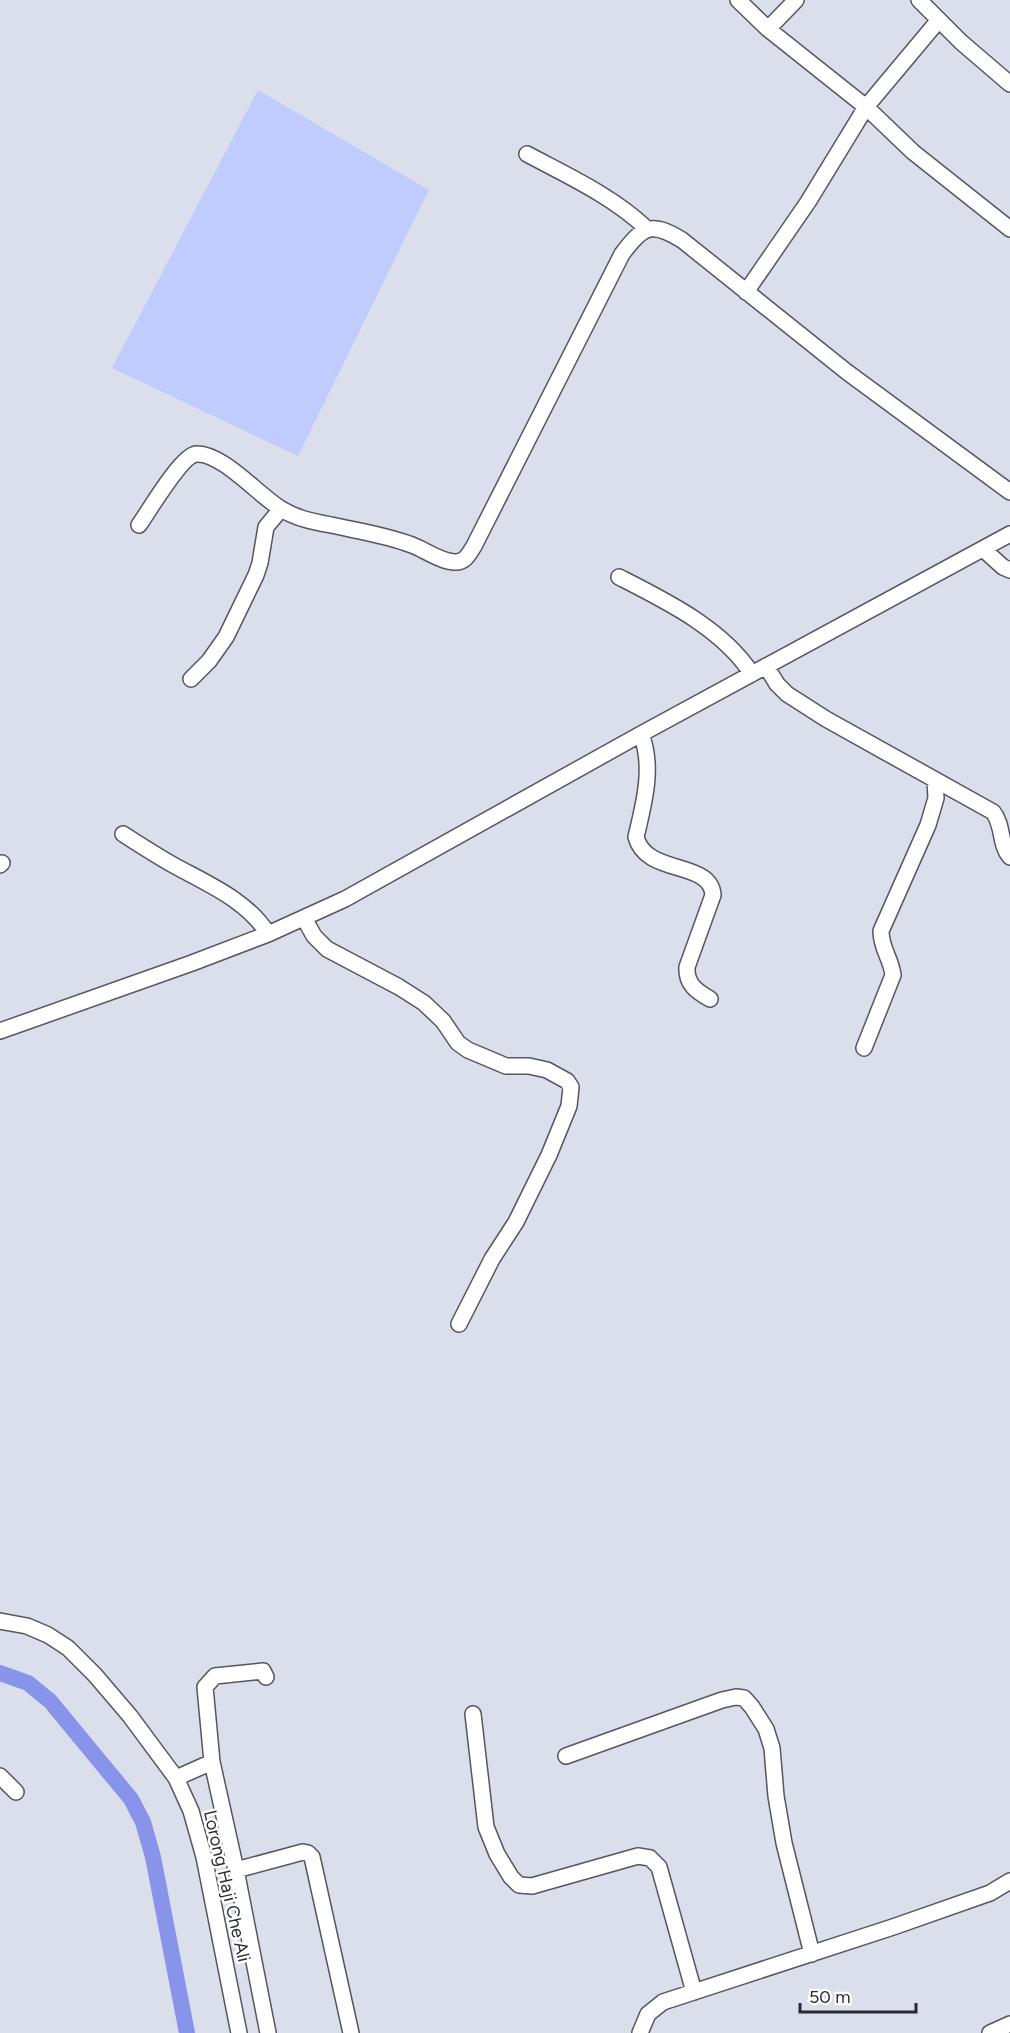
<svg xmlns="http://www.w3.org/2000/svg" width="1010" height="2033" font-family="Figtree,sans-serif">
<rect width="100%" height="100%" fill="#dbdfec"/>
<path fill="#c1ccfe" d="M258,90L429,190L298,456L112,368Z"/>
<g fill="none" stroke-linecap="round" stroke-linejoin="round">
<path stroke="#8794ea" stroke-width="16" d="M0,1673L28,1683L50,1701L131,1799L143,1822L153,1857L187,2033"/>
<defs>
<path id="minor" d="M738,0L768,29L866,107L913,152L1010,229
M919,0L961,42L1010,84
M768,29L796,0
M527,154C568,176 612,196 646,228
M746,292L808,202L866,107L938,21
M139,525C149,511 181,456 196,454C222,452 261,498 283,510C298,519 315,522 331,525C358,531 386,535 412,545C425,550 440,561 454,562C465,563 469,554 474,546L622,254C643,226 651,221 682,240L847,372L1010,492
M983,549L1003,567L1010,570
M619,577C666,601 722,628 752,674
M766,666L777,684L787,694L826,719L993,812C1004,826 999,844 1010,857
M191,679L209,661L226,637L256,575L260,563L266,527L281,509
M641,734C654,767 644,803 636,837C646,876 711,860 713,895L687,967C686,984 696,991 710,999
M123,834C140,845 157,856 175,866C208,884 248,901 268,934
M0,865L2,863
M304,918L314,936L327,949L399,987L424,1003L443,1021L458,1043L468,1050L506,1066H529L547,1070L567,1081L571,1087L569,1106L549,1155L516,1222L492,1259L459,1324
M0,1031L192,963L268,934L345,899L641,734L1010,534
M864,1048L893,975C891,958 881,949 881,931L928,825L936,798L935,781
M0,1621L27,1626L48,1635L68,1648L95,1675L130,1716L176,1778L191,1811L204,1857L239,2033
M266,1677L263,1671L215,1676L205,1687L212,1762L236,1870L268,2033
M473,1714L486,1827L497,1854L511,1877L519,1885L532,1886L638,1856L650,1858L659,1867L694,1992
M566,1756L722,1700L736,1697L744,1698L752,1707L766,1729L772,1748L776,1796L784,1843L812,1954
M0,1776L16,1792
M176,1778L212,1762
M236,1870L303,1852L308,1853L312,1857L351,2033
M640,2033L648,2014L663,2002L893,1927L990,1893L1010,1881
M990,2033L1010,2024"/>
</defs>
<use href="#minor" stroke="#545662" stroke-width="18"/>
<use href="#minor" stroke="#fff" stroke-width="15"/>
</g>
<g text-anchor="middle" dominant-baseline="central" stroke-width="5" stroke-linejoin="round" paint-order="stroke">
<g font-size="18" fill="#292b30" stroke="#fff">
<text transform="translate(227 1886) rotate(77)">Lorong Haji Che Ali</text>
</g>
</g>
<path d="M800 2003v9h116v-9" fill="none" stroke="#292b30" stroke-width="3"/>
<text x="809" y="2003" font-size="18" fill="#292b30" stroke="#ffffff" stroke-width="4.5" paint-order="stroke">50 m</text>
</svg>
